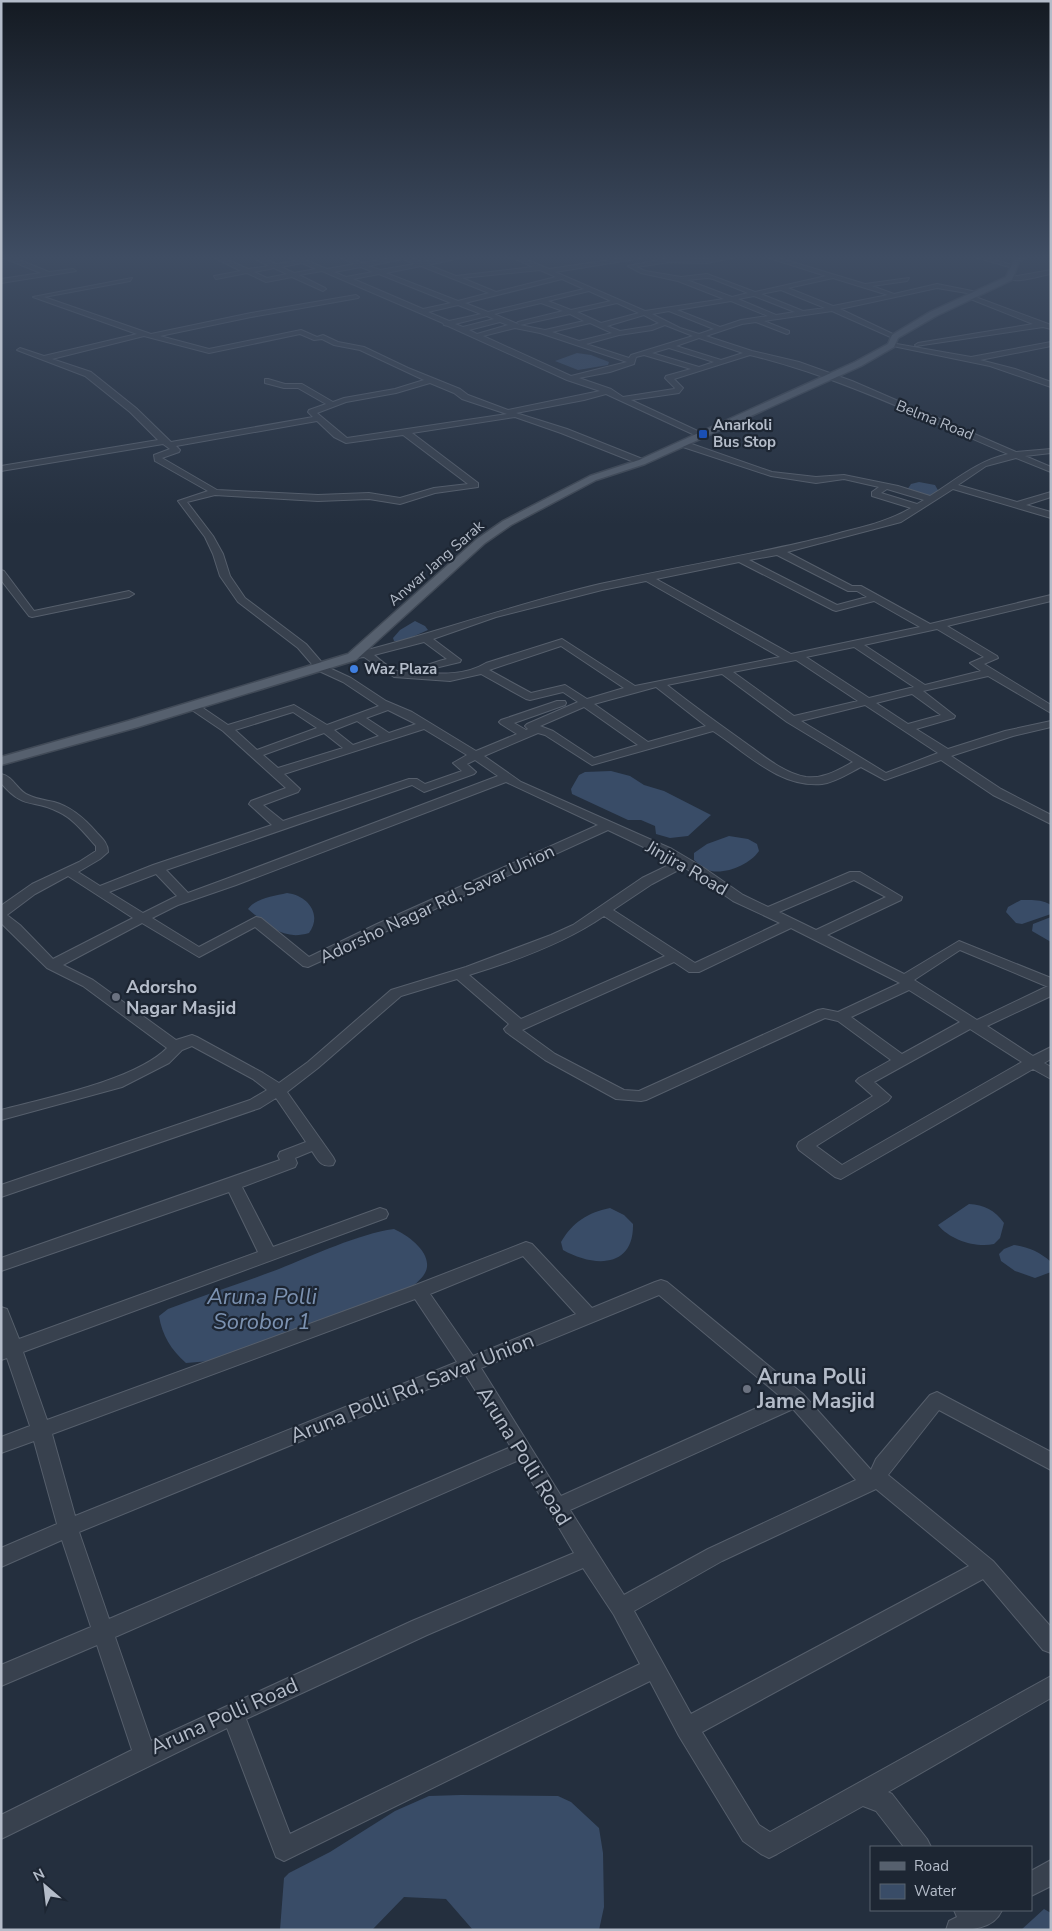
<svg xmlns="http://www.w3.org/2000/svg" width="1052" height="1931" font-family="'Nunito Sans',sans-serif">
<rect width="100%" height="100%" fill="#242f3e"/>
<path fill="#394c67" d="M577,353L591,355L609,362L608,365L578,370L555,361Z
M919,482L935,485L939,492L930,497L907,490L911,484Z
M415,621L425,626L428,630L403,641H394L393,638L400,630Z
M611,771L630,776L644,785L664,791L711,815L688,836L670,838L656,834L655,826L641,820H628L572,794L571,789L579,775L585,772Z
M729,836L748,839L757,844L759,851C750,864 728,874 711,871C704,869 699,864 694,860V853L707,844Z
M287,893C307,895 323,914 309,933C283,941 267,925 248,909C256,898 274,896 287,893Z
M1021,900C1032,900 1041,899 1051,905V914L1022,924L1016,923L1006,912L1008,907Z
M1051,917V942L1032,931L1033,924Z
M969,1204C984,1205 995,1210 1004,1223L1000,1238L994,1244C976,1248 950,1240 938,1225Z
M610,1208L624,1215L633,1224C634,1269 593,1267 563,1250L561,1242C573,1222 587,1213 610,1208Z
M394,1229C407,1235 429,1250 427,1267C426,1276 416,1283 410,1289L210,1361L186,1363C171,1350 162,1335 159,1316L168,1309C204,1295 242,1283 279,1269C314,1255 358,1234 394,1229Z
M1014,1245C1028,1247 1040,1252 1051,1262V1272L1035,1278L1015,1271L1001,1261L999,1254L1004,1249Z
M461,1795L558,1796L571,1802L599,1828L603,1853L604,1907L599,1930H473L446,1899L404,1897L372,1930H280L284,1878L289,1873L330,1852L395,1811L429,1796Z
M1044,1909L1051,1913V1930H1021Z"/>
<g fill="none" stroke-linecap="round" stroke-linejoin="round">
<defs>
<path id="minor" d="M1,255H7L49,272L73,269L76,271L1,283V279L41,273L1,257Z
M209,255H217L248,269L269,266L248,255H255L276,264L296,261L285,255H293L327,269L355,264L335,255H343L362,263L409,255H415V257L411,258L422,262L461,255H473L428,265L456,276L533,267L507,255H515L549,269L644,255L642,258L555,272L645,311L724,299L678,281L641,273L628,266L669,258L707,259L746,255L707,263L669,262L637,267L645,271L681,277L707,274L755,292L826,276L760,255H769L865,284L909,278L907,281L872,286L894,294L937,284L977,292L980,294L979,295L937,288L840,309L897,336L898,337L895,339L832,311L764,321L789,331V333L787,334L756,322L742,324L706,336L752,351L799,362L852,381L1016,452L1051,449V453L1025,456L1051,467V472L1016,458L986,466L958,485L1017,502L1051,492V497L1026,505L1051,512V518L953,489L901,522L787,552L852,586H861L930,624L1051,595V601L947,626L997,656L998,658L984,664L1051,705V713L988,676L923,691L955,716L954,718L916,729L948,749L1005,731L1051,721V727L1013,736L951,756L1001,789L1051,815V824L993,795L941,760L885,780L861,767C849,773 836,782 822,784C779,788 746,752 713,731L592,765L545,735L538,733L484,756L521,782L672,849L704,868L743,895L768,907L850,872H860L902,897L901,900L827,935L904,974L959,941L1051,978V996L987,1026L1033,1056L1051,1047V1059L1044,1063L1051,1067V1079L1033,1069L841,1179L835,1177L799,1150L797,1146L799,1142L873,1096L856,1081L859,1078L891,1060L838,1021L825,1018L646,1100L641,1101L616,1099L545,1060L506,1032L504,1029L509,1024L457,979L401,996L318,1068L287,1092L333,1157L335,1161L333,1165C321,1168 318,1160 312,1151L295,1158L297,1163L295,1167L242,1187L273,1247L380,1208L386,1210L388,1214L386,1218L23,1352L47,1420L413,1286L526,1242L532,1244L592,1308L655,1282L661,1280L667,1282L803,1394L871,1470L876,1459L930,1395L937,1392L1051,1452V1470L939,1410L888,1475L993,1561L1051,1627V1653L1043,1650L983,1579L702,1732L759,1825L770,1832L1051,1676V1698L888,1792L892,1794L927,1839L931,1847H904L876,1811L863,1806L777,1854L769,1858L761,1854L743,1841L679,1736L650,1681L284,1861L276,1857L227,1728L1,1839V1815L132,1750L97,1645L1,1686V1665L91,1627L62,1540L1,1567V1548L57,1524L34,1441L1,1453V1437L30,1426L7,1358L1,1360V1307L7,1309L19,1339L258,1252L229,1192L1,1271V1258L280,1160L278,1156L280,1152L306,1142L276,1098L260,1108L1,1197V1185L250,1100L267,1090L253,1079L192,1046L182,1050L169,1063L122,1087L1,1120V1110C46,1098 136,1080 167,1048L83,986L47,968L1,923L2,905L32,884L79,862L96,851V846C85,834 74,819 59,812C32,798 25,811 1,783V774C13,776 17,790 28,795C36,799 45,800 54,802C72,807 85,819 97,833C103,839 108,844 108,852L100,859L78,872L100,886L153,865L272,825L249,804L251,801L286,788L223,731L189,708L188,706L189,704H197L228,725L294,705L327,725L379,706L343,682L317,670L298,648L238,602L220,576L213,554L205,537L178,501L208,491L155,461L154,455L170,449L163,444L1,471V466L158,440L130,412L85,376L17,350L20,348L44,356L137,334L33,297L132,278L130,281L44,297L151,334L251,313L356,295L359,297L358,298L251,317L160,336L209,349L301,330L317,337L323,335L338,342L364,347L408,368L460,389L468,395L508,410L600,391L567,380L448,326L444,325L443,323L322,271L299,275L325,288L326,289L323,291L292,277L266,282L247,273L216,279L214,276L241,271ZM403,259L415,264L380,270L368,266ZM302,263L316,269L294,273L281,267ZM421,266L489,293L458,301L386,273ZM361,267L373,272L346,277L334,272ZM274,268L287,274L267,278L254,272ZM540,270L556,277L496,292L462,278ZM379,274L451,303L423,309L353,279ZM707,278L713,279L748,293L732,297L687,280ZM833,278L888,295L833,306L788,288ZM562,279L584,289L488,312L465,303ZM781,290L825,308L803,311L761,294ZM589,291L611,301L571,310L548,301ZM754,296L795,312L776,315L738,299ZM731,301L768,316L741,320L720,327L677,310ZM541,303L563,311L518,322L517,323L520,325L494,314ZM617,303L639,313L601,323L577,312ZM458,305L481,314L449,321L428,312ZM669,311L714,329L699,334L680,328L652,314ZM570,314L584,321L545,330L520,325ZM644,315L659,323L651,326L620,331L607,326ZM487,316L494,319L463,327L455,324ZM500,322L508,325L477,334L469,330ZM590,323L612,333L579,341L552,332ZM665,325L693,336L631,355L629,358L586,344L619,335L652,330ZM515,328L540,333L627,362L571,376L483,336ZM300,334L314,340L322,339L334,345L360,350L424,380L395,389L344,398L333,402L302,384H285L268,379H265V383L284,388H298L326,404L309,410L308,412L313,417L171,442L136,408L91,372L52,359L144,336L209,353ZM699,338L743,353L721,360L676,346ZM669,348L714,362L699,367L652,353ZM644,355L691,369L666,376L665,378L675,388L674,389L623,397L611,389L579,378L610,372L634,364L636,357ZM750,355C840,377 923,418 1008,454C977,461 956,480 930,496L898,486L844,475L816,477L772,472L686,442H680V446L771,476L816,483L844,479L879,487L872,492V496L911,508C886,523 857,528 829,536C753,555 676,567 600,584C515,604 433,634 348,655L347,657L348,659L364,657L394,677L450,681L481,674L526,699L530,700L563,692L578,702L527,724L525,726L528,729L526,730L514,723L565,705L566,703L565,701H557L501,720L499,722L501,724L517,734L476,751L412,712L386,701L351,678L325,666L306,644L245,598L230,576L223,554L213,536L187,502L215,495L318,501L369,499L400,504L435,493L478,487V483L412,433L515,417L561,433L639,464H645V460L567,429L516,413L584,400L606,394L699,437L703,435L702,433L631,400L679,393L683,388L674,379ZM430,383L454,393L462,399L507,414L347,438L317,413L346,402L396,393ZM317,421L334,437L346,443L403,435L468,484L434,488L400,498L369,493L318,495L217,490L162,458L179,452L180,450L176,446ZM887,489L924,500L917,504L881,493ZM777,555L848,591H857L867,597L837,605L749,560ZM739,562L833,610L836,611L874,601L920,627L791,654L656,579ZM646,581L780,657L635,686L562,639L486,663C466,675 444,674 422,673L435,668L460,662L461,660L433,639L496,617L602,590ZM937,629L984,657L970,663L981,671L925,685L864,645ZM424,642L447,659C436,661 405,674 397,671C389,668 380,660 374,655ZM561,646L624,688L587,699L565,685L531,693L489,670ZM854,647L914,687L869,698L806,657ZM796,660L858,701L794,716L733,672ZM722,674L787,722L853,762C838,770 824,779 806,777C782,773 760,753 740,739C716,722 691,704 667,685ZM656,687L706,726L648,742L594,704ZM912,694L941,715L908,724L876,703ZM865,705L938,753L886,773L801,721ZM584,707L638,745L594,758L553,731L540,726ZM388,710L416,724L389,733L366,718ZM293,712L317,728L257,750L235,730ZM357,721L379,736L353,745L334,730ZM424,729L467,755L453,763L462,771L425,784L417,779H409L283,821L263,805L298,792L300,789L284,774ZM324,733L343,748L278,768L263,755ZM475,760L498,776L226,879L188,893L166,870L412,785L424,792L474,774L476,772L467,764ZM506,782L598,825L377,924L309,957L261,918L256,917L199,947L152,918L178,905L236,885ZM608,830L675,862L642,878L573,925L551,935L466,967L391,990L308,1062L279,1083L263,1073L197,1037L192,1035L176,1040L93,980L63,965L142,923L199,957L255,927L303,966L308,967ZM684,867L733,901L780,923L695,963L613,910L652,884ZM156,874L177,896L143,913L109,892ZM68,876L133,918L53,959L20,925L7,915L35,894ZM854,880L886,897L816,930L779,912ZM604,916L665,956L521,1019L469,975C515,961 565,943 604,916ZM791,928L900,983L838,1012L823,1009L818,1010L639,1091L624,1090L555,1054L522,1030L674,962L689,972H699ZM960,950L1046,986H1048L977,1020L914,980ZM909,990L960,1022L902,1054L851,1017ZM970,1029L1022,1062L842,1165L816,1146L888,1101L891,1097L874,1082ZM523,1256L576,1314L473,1356L430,1294ZM659,1295L781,1397L561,1496L481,1368ZM415,1299L457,1362L75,1516L52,1434ZM465,1374L511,1447L109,1619L79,1532ZM793,1409L856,1480L708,1549L624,1595L570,1510ZM519,1460L574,1553L412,1621L151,1741L115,1637ZM876,1489L969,1566L691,1714L634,1611L722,1561ZM583,1568L614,1615L640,1664L290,1834L246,1719L427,1635Z
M890,255H898L895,257Z
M968,255H977L1016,266L1013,268Z
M1051,270V274C1038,276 1017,284 1006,278Z
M970,295L1051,325V329L1043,327L916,346L915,345L918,343L1033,324L968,298V296Z
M1051,342V346L980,360L1015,369L1051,382V387L990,366L888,345L891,343L971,357Z
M1,570L4,571L34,611L129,591L134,594L129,597L32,617L29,616L1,580Z
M1051,1860V1886L1031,1896V1871Z
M954,1910H1002C993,1931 967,1930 946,1930L949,1921L957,1917Z"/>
<path id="major" d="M1021,255H1029L1019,262L1012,280L936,316L898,338L894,347L861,366L645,464L596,480L511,525L485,543L356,660L138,727L1,765V757L128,721L348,654L477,539L503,521L590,476L639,460L855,362L888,344L892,335L930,312L1006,277L1014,260Z"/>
</defs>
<use href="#minor" stroke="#565f6c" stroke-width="2"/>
<use href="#major" stroke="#414a57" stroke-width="3"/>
<use href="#minor" fill="#38414e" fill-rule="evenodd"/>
<use href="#major" fill="#56606e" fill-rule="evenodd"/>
</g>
<linearGradient id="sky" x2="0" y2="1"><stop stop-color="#141a22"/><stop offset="0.49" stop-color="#3f4d63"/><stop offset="1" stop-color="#3f4d63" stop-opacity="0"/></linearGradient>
<rect width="1052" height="525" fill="url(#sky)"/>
<rect fill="#1a4fb4" stroke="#1d2633" stroke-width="2" x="698" y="429" width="10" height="10" rx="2.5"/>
<circle fill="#3f7fe0" stroke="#1d2633" stroke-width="2" cx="354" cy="669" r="5"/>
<g fill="#6b7280" stroke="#1d2633" stroke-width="2">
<circle cx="116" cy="997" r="5"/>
<circle cx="747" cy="1389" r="5"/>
</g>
<g text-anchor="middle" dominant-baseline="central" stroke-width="4.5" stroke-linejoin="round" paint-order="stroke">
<g font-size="15" fill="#b4bcc9" stroke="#1d2633">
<text transform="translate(935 420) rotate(22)">Belma Road</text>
<text transform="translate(436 563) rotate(-41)">Anwar Jang Sarak</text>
</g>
<g font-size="15" font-weight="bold" fill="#b4bcc9" stroke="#1d2633" text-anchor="start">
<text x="713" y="425">Anarkoli<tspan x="713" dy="17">Bus Stop</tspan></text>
<text x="364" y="669">Waz Plaza</text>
</g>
<g font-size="18" fill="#b4bcc9" stroke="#1d2633">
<text transform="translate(687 868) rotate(30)">Jinjira Road</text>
<text transform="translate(437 904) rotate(-25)">Adorsho Nagar Rd, Savar Union</text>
</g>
<g font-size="18" font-weight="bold" fill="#b4bcc9" stroke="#1d2633" text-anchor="start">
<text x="126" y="987">Adorsho<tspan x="126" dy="21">Nagar Masjid</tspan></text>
</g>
<g font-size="21" font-weight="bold" fill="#b4bcc9" stroke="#1d2633" text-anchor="start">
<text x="757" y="1377">Aruna Polli<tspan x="757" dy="24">Jame Masjid</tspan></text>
</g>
<g font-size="21" fill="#b4bcc9" stroke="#1d2633">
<text transform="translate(412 1388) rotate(-22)">Aruna Polli Rd, Savar Union</text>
<text transform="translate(524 1456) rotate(58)">Aruna Polli Road</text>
<text transform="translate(224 1716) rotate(-24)">Aruna Polli Road</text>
</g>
<g font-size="22" font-style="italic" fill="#7c92b1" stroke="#1d2633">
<text x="262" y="1297">Aruna Polli<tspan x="262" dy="25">Sorobor 1</tspan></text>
</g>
</g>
<rect width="1052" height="1931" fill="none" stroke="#b4bcc9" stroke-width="5"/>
<rect x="870" y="1846" width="162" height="65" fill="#1d2633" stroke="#59626f"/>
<rect x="880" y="1862" width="25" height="8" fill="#56606e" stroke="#59626f"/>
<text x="914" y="1871" font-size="15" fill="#b4bcc9">Road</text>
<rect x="880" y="1884" width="25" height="15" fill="#394c67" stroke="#59626f"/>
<text x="914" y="1896" font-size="15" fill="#b4bcc9">Water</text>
<g transform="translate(45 1886) rotate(332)" stroke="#1d2633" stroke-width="4" paint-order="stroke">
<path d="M0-4L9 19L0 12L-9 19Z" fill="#b4bcc9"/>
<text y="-8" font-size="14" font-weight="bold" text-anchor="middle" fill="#b4bcc9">N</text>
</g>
</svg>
